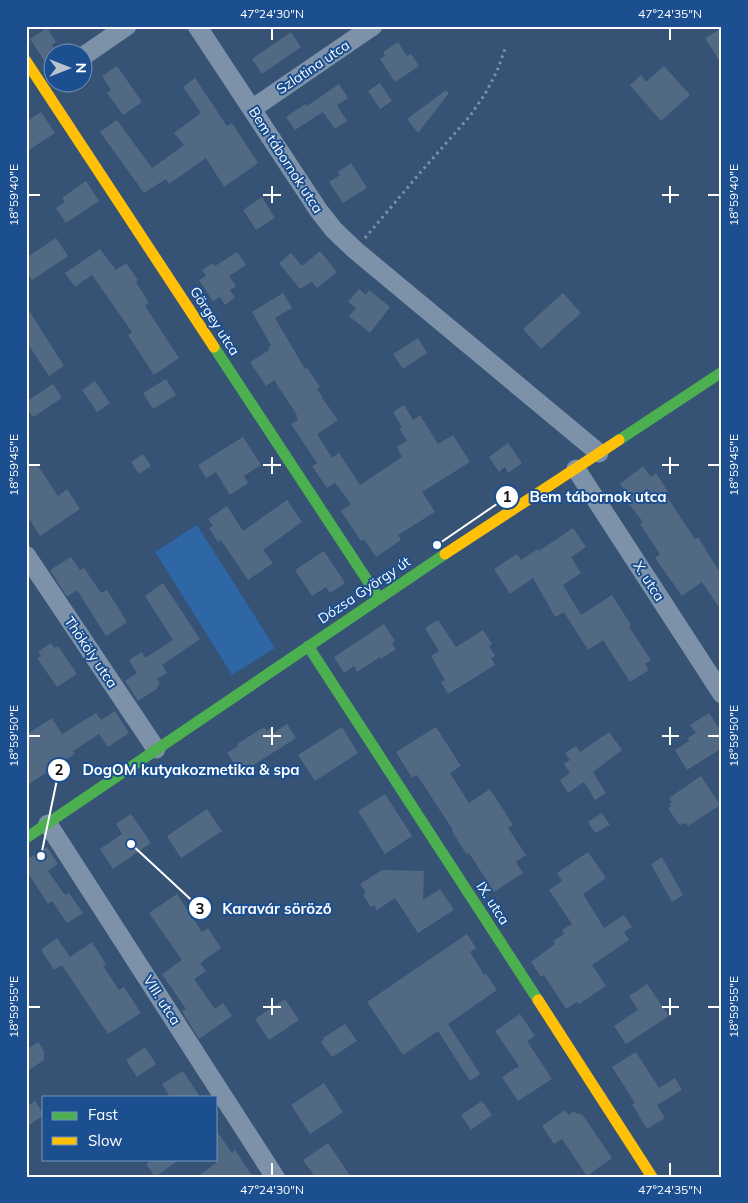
<svg xmlns="http://www.w3.org/2000/svg" width="748" height="1203" font-family="Mulish,sans-serif">
<rect width="100%" height="100%" fill="#365274"/>
<path fill="#2f66a5" d="M197,525L275,648L232,675L155,552Z"/>
<path fill="#526984" d="M47,28L56,42L52,45L57,52H52V57L45,62L30,39Z
M722,28V65L705,38Z
M291,32L301,47L262,74L252,59Z
M398,42L407,56L411,54L419,66L395,82L380,59L385,56L383,52Z
M117,66L142,102L123,115L107,93L111,90L102,76Z
M664,66L690,95L661,121L630,85L641,75L646,82Z
M195,78L227,126L232,123L258,163L224,187L206,158L169,184L166,179L144,193L100,132L117,120L152,168L184,145L174,133L201,113L183,87Z
M380,83L392,101L380,109L368,91Z
M339,84L348,98L337,105L347,121L335,129L323,112L295,130L286,117L305,104L307,106Z
M446,90L449,93L418,133L407,119Z
M41,112L55,133L26,152V122Z
M351,163L367,188L343,203L329,182L340,175L338,172Z
M86,181L99,201L66,223L56,208L65,202L62,198Z
M262,197L275,218L256,230L243,210Z
M56,238L68,256L32,280L26,272V258Z
M100,249L116,270L126,263L138,280L136,282L149,303L145,306L179,358L154,375L128,335L132,332L92,275L75,287L65,273Z
M320,251L337,272L317,288L312,282L300,289L279,263L291,253L302,266Z
M237,252L246,265L229,276L236,286L230,290L235,298L225,305L220,297L213,301L199,280L206,276L202,270L213,263L215,266Z
M359,289L366,295L369,290L390,307L370,333L349,316L356,308L348,302Z
M283,293L292,308L275,318L305,369L307,368L320,387L317,389L323,398L321,400L323,399L338,420L317,434L332,458L339,453L360,485L402,457L397,447L407,441L399,428L402,427L393,412L404,405L413,420L420,415L438,444L453,435L470,462L422,492L435,512L398,535L401,540L376,557L364,539L361,541L341,511L351,504L335,483L327,488L312,466L317,463L291,424L298,420L296,416L297,415L274,380L266,386L250,362L269,350L268,348L271,345L252,312Z
M563,293L581,313L541,349L523,329Z
M26,306L64,366L49,376L26,341Z
M418,338L427,353L403,369L393,354Z
M166,379L176,395L153,409L143,393Z
M95,381L110,403L97,412L82,390Z
M53,384L62,398L33,417L26,407V402Z
M243,437L261,465L244,476L248,483L230,495L216,472L206,478L198,465Z
M508,443L522,463L508,473L505,467L499,472L489,457Z
M143,454L151,466L139,474L131,462Z
M36,463L58,496L67,489L80,509L40,536L26,514V469Z
M643,466L651,477L656,473L668,492L665,494L695,539L698,537L722,576V612L702,582L682,596L655,558L660,554L640,524L643,522L621,494L625,491L620,484Z
M287,500L302,522L263,550L273,563L248,580L221,540L218,542L209,528L213,526L208,519L227,506L243,531Z
M573,528L586,547L571,557L581,573L563,585L581,615L612,595L631,625L629,627L651,660L645,664L649,670L630,682L603,640L588,650L564,612L555,617L533,578L510,594L494,569L517,554L521,560L538,549L539,551Z
M324,551L345,583L330,593L326,587L312,596L295,570Z
M71,557L80,570L84,568L101,593L107,590L127,622L106,636L77,590L67,597L50,570Z
M163,583L200,639L162,665L167,673L157,679L160,684L157,686L158,688L138,701L125,681L137,673L129,660L142,652L145,658L173,640L145,596Z
M438,620L456,647L483,630L492,644L489,646L495,656L491,658L495,665L448,694L441,682L445,680L431,656L439,651L425,628Z
M384,624L395,641L392,643L396,649L381,659L380,657L357,672L354,666L344,673L334,657Z
M51,643L54,648L58,646L77,674L57,687L37,658L41,656L38,652Z
M115,711L129,733L108,747L99,734L73,751L75,754L26,786V735L52,718L62,734L96,713L101,720Z
M709,713L722,733V748L687,770L675,750L689,741L688,738L696,733L690,725Z
M287,724L296,738L252,766L250,764L239,771L227,753L238,746L237,744L264,727L267,731L271,728L274,733Z
M342,727L358,753L315,781L298,755Z
M436,727L461,766L450,773L469,803L490,789L513,825L508,828L526,855L516,862L523,873L494,892L469,853L467,855L452,831L453,830L417,775L412,778L396,752Z
M609,732L622,750L593,772L606,793L595,800L584,782L568,793L560,780L570,773L564,764L570,760L565,753L576,746L580,752Z
M701,776L720,805L688,826L686,823L679,825L668,808L671,806L669,804L672,802L669,798Z
M385,794L412,836L385,854L358,811Z
M207,809L222,831L181,858L167,836Z
M602,813L610,825L595,833L588,822Z
M131,814L151,843L113,869L100,849L122,834L116,824Z
M47,847L58,864L48,871L65,895L69,893L83,913L67,923L52,901L48,904L26,870V860Z
M588,852L606,878L583,894L604,928L624,915L632,927L624,932L629,940L592,965L606,986L579,1004L577,1002L566,1009L544,975L541,977L531,962L555,944L553,941L564,934L562,930L572,924L549,890L562,881L557,873Z
M662,857L683,895L672,902L651,864Z
M382,870L424,871L423,900L440,889L454,910L418,933L395,898L377,910L374,905L371,907L363,895L366,893L360,884Z
M177,894L202,932L208,928L221,948L200,963L206,971L194,979L215,1009L223,1003L232,1016L199,1039L182,1011L186,1009L162,974L182,960L149,913Z
M467,934L476,948L470,952L484,975L486,974L497,990L448,1024L480,1074L470,1081L438,1031L403,1055L367,1002Z
M57,938L70,957L92,942L106,964L103,966L119,990L124,987L141,1013L108,1034L62,965L54,970L41,950Z
M647,984L669,1016L626,1044L614,1026L638,1010L629,996Z
M285,999L299,1020L269,1040L255,1019Z
M520,1014L535,1036L527,1041L552,1079L518,1101L502,1077L519,1066L495,1031Z
M345,1024L357,1041L332,1057L321,1042L324,1040L323,1038Z
M38,1042L44,1051V1060L26,1072V1050Z
M145,1047L156,1064L137,1077L126,1060Z
M636,1052L659,1088L675,1078L682,1090L657,1105L665,1118L647,1129L632,1104L635,1103L612,1067Z
M183,1071L200,1097H170L162,1084Z
M324,1083L343,1112L310,1134L291,1105Z
M35,1101L44,1115L26,1127V1107Z
M482,1101L492,1115L471,1130L461,1115Z
M565,1110L569,1115L574,1111L577,1114L579,1113L581,1115L582,1114L612,1158L587,1176L562,1139L554,1144L542,1126Z
M216,1130L232,1153L235,1150L253,1177H197L216,1163Z
M328,1143L351,1177H315L303,1160Z
M154,1159H180L155,1177L146,1164Z"/>
<g fill="none" stroke-linecap="round" stroke-linejoin="round">
<path stroke="#7d92a8" stroke-width="3" stroke-dasharray="2.5 4" stroke-linecap="butt" d="M365,238L419,174L470,116L485,94L497,71L505,49"/>
<path stroke="#7d92a8" stroke-width="19" d="M197,26L319,211L334,230L355,250L599,453
M82,57L127,26
M252,109L373,26
M576,469L722,694
M26,555L156,749
M48,824L275,1177"/>
<path stroke="#4caf50" stroke-width="11" d="M214,347L379,598
M619,440L722,372
M308,646L538,1000
M26,838L445,554"/>
<path stroke="#ffc107" stroke-width="11" d="M26,61L214,347
M445,554L619,440
M538,1000L652,1177"/>
</g>
<path fill="none" stroke="#fff" stroke-width="2" d="M272,28V40M670,28V40M272,186V203M670,186V203M28,195H40M263,195H281M662,195H679M708,195H720M272,457V474M670,457V474M28,465H40M263,465H281M662,465H679M708,465H720M272,727V745M670,727V745M28,736H40M263,736H281M662,736H679M708,736H720M272,998V1015M670,998V1015M28,1007H40M263,1007H281M662,1007H679M708,1007H720M272,1163V1176M670,1163V1176"/>
<g text-anchor="middle" dominant-baseline="central" stroke-width="4" stroke-linejoin="round" paint-order="stroke">
<g font-size="14" fill="#fff" stroke="#1b4f8f">
<text transform="translate(313 67) rotate(-34)">Szlatina utca</text>
<text transform="translate(286 160) rotate(57)">Bem tábornok utca</text>
<text transform="translate(215 321) rotate(57)">Görgey utca</text>
<text transform="translate(649 581) rotate(57)">X. utca</text>
<text transform="translate(364 590) rotate(-34)">Dózsa György út</text>
<text transform="translate(91 652) rotate(56)">Thököly utca</text>
<text transform="translate(493 903) rotate(57)">IX. utca</text>
<text transform="translate(162 1000) rotate(57)">VIII. utca</text>
</g>
</g>
<path fill="none" stroke="#fff" stroke-width="2" d="M437 545L507 497M41 856L59 770M131 844L200 908"/>
<g fill="#fff" stroke="#1b4f8f" stroke-width="2">
<circle cx="437" cy="545" r="5"/>
<circle cx="41" cy="856" r="5"/>
<circle cx="131" cy="844" r="5"/>
<circle cx="507" cy="497" r="12"/>
<circle cx="59" cy="770" r="12"/>
<circle cx="200" cy="908" r="12"/>
</g>
<g font-size="15" text-anchor="middle" font-weight="bold" fill="#111">
<text x="507" y="502">1</text>
<text x="59" y="775">2</text>
<text x="200" y="914">3</text>
</g>
<g font-size="15" text-anchor="middle" font-weight="bold" fill="#fff" stroke="#1b4f8f" stroke-width="4" stroke-linejoin="round" paint-order="stroke">
<text x="598" y="502">Bem tábornok utca</text>
<text x="191" y="775">DogOM kutyakozmetika &amp; spa</text>
<text x="277" y="914">Karavár söröző</text>
</g>
<rect width="748" height="1203" fill="none" stroke="#1b4f8f" stroke-width="55"/>
<rect x="42" y="1096" width="175" height="65" fill="#1b4f8f" stroke="#7695bc"/>
<rect x="52" y="1112" width="25" height="8" fill="#4caf50" stroke="#7695bc"/>
<text x="88" y="1120" font-size="15" fill="#ffffff">Fast</text>
<rect x="52" y="1137" width="25" height="8" fill="#ffc107" stroke="#7695bc"/>
<text x="88" y="1146" font-size="15" fill="#ffffff">Slow</text>
<g transform="translate(68 68) rotate(90)"><circle r="24" fill="#1b4f8f" stroke="#7695bc"/>
<path d="M0-4L9 19L0 12L-9 19Z" fill="#b9c2ce"/>
<text y="-8" font-size="14" font-weight="bold" text-anchor="middle" fill="#ffffff">N</text>
</g>
<rect x="28" y="28" width="692" height="1148" fill="none" stroke="#fff" stroke-width="2"/>
<g font-size="12" text-anchor="middle" fill="#fff">
<text x="272" y="18">47°24'30"N</text>
<text x="670" y="18">47°24'35"N</text>
<text transform="translate(734 195) rotate(-90)" y="4">18°59'40"E</text>
<text transform="translate(14 195) rotate(-90)" y="4">18°59'40"E</text>
<text transform="translate(14 465) rotate(-90)" y="4">18°59'45"E</text>
<text transform="translate(734 465) rotate(-90)" y="4">18°59'45"E</text>
<text transform="translate(734 736) rotate(-90)" y="4">18°59'50"E</text>
<text transform="translate(14 736) rotate(-90)" y="4">18°59'50"E</text>
<text transform="translate(734 1007) rotate(-90)" y="4">18°59'55"E</text>
<text transform="translate(14 1007) rotate(-90)" y="4">18°59'55"E</text>
<text x="272" y="1194">47°24'30"N</text>
<text x="670" y="1194">47°24'35"N</text>
</g>
</svg>
